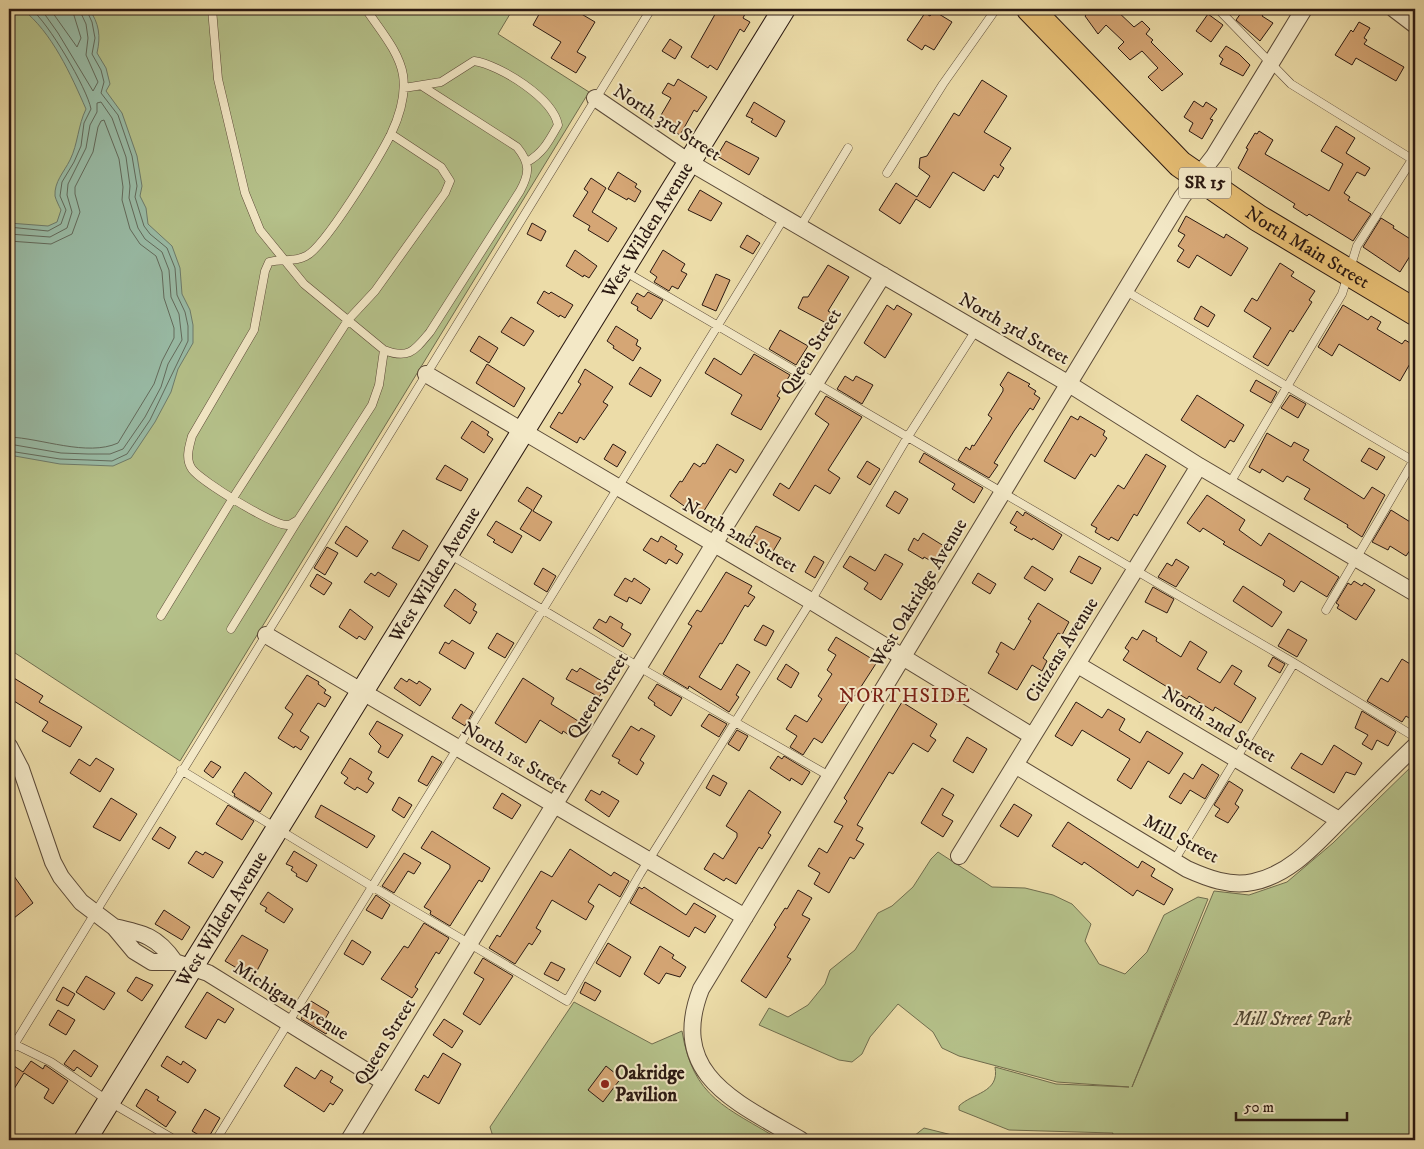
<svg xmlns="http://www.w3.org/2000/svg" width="1424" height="1149" font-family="'IM FELL DW Pica',serif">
<rect width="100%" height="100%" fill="#ecdca8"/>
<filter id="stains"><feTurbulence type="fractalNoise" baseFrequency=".004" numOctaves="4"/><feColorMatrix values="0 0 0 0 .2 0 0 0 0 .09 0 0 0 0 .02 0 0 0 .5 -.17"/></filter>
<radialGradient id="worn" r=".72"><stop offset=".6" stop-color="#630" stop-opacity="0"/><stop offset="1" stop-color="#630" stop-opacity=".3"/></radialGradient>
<path fill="#b5c18a" stroke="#706d4e" d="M9,9H513L498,34L589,92L180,761L9,649Z
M1415,763V1140H1111L1113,1133L1009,1130L959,1110V1106C972,1093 1000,1093 995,1067L1056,1084L1129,1087L1057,1082L959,1056L942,1048L933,1032L898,1004L870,1037L862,1054L852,1062L839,1060L759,1025L769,1008L788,1017L808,1005L825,984L830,970L855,950L878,913L892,906L913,887L931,859L938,852L992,887L1025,888L1053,895L1072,904L1091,924L1085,941L1099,964L1125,974L1147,952L1164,915L1198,897L1208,899L1132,1087L1214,891L1249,895L1287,882L1333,843Z
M574,1002L652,1044L682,1031C693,1099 727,1107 780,1140H494L490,1127Z
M924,1128L964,1138L991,1140H909Z"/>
<path fill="#99bca7" stroke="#6d7b6b" d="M22,9L68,11L89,9C99,23 101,36 97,53L106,68L110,84L106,91L122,113L137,156L142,186L140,196L146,208L148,224L172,246L180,268L182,294L190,310L193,325V343L178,369L171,392L155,422L131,458L113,466L88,465L60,464L9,455V223L48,226L57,222L61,210C59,206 56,200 55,196C54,182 64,172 70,160C78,144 78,125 86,109C71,75 52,32 22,9Z"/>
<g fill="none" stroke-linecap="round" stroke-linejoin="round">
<path stroke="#626a5c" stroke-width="1" d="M41,9L58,33L93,91L98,82L86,55L88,38L86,24L79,9
M50,9L77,47L81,38L72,9
M9,227L48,231L61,224L66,210L60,196L62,182L74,162L81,146L84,123L91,109C87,88 48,22 31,9
M9,234L50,237L67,228L72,212L67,195L68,184L86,148L90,125L97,112V103L101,102L112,118L126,157L130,186L129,198L138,228L145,239L162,252L169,270L171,297L179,314L182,340L168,364L161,387L145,417L123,449L110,454H88L61,453L9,444
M9,241L51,244L72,234L80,212L75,194V187L93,152L98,127L101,121L104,120L119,159L123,187L122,200L130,229L140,244L156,256L162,272L164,298L174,328V338L162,361L154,384L118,443C87,457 41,438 9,437
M9,451L60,459L88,460L112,461L127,454L150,420L188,341V326L185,312L177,295L175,268L167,248L150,234L144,226L135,197L137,186L132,156L118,115L101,93L104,82L101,70L92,54L95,38L92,22L86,9"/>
</g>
<path fill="#d5a675" stroke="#2b1912" d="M542,9H573L595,22L577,52L586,57L576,73L551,58L561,42L533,25Z
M718,9H736L745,14L743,18L750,22L744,32L740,29L717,70L710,65L708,68L691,57Z
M1091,9H1115L1134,27L1142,21L1150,29L1146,34L1153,40L1151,42L1183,74L1162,91L1148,77L1158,68L1142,51L1130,60L1118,48L1124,42L1106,25L1098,34L1085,16Z
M1244,9H1267L1262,16L1273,23L1260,41L1236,20Z
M934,11L952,22L934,50L925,45L922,50L907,40L925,13L930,16Z
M1208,14L1223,25L1211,42L1196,31Z
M1359,22L1370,28L1364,38L1367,40L1364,44L1404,67L1396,81L1356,58L1352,65L1335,55L1351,30L1353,32Z
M670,39L682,47L675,59L662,51Z
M1226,46L1239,54L1250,65L1243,76L1220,64L1223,59L1219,56Z
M678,79L707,97L697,112L694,110L680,135L657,122L671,98L662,93L668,83L674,86Z
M982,80L1007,96L984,132L1011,148L1000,165L1004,168L998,178L994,175L984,191L953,172L930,208L916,199L900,224L879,210L896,183L917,197L930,176L919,168L920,158L927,156L954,113L959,116Z
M1194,101L1203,107L1206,102L1217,109L1210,119L1213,120L1202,139L1189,131L1193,123L1184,117Z
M754,102L785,121L776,137L751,122L753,119L746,116Z
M1336,126L1355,138L1346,153L1370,168L1365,176L1357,172L1344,193L1350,197L1348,200L1371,214L1353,241L1309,214L1307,216L1293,207L1295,204L1238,168L1248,149L1246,148L1255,133L1257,134L1259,131L1273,140L1265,154L1329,191L1343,164L1321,151Z
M726,141L759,158L749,175L717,156Z
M618,172L637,184L635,187L641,191L635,202L628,198L627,200L608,189Z
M591,178L606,188L592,212L617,228L608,242L588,230L590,226L573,216L588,192L584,189Z
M700,190L722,203L711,221L688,210Z
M1186,216L1224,238L1226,234L1248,248L1231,276L1197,255L1189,268L1177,261L1184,250L1178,246L1185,235L1178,231Z
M1381,218L1394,226L1393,228L1415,242V248L1400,272L1363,247Z
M532,223L546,231L541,241L527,234Z
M747,235L760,243L753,254L740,247Z
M575,250L597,266L589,278L584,275L583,277L566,266Z
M663,250L685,264L681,271L687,274L678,289L672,286L669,291L654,282L657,277L650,272Z
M1280,263L1294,272L1291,276L1315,291L1309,300L1312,302L1293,332L1290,330L1268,366L1253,357L1271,328L1244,311L1252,298L1257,301Z
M828,265L849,277L828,311L833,314L828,324L798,308L803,297H808Z
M716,274L730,280L716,311L702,305Z
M544,291L549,294L551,292L573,305L565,318L560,315L559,317L537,303Z
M648,292L663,300L651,319L637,310L638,307L631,303L637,293L644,297Z
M887,305L894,310L897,305L912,314L885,358L864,343Z
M1343,305L1368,320L1371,316L1381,322L1377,329L1402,344L1405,340L1415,346V355L1400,381L1339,344L1332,356L1318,347Z
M1201,306L1215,315L1208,327L1194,319Z
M511,317L534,331L524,346L501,332Z
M616,326L638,340L636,345L641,348L633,361L613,348L614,346L607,341Z
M780,330L808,346L796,365L769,349Z
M479,336L498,348L489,363L470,351Z
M754,354L790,375L777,396L780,398L761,430L731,414L742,395L705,373L714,358L741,375Z
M487,364L525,388L514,407L476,383Z
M640,367L661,380L651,397L629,384Z
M585,369L613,387L603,402L608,405L584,440L580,437L577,443L550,427L559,412L562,414L581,384L578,382Z
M1008,372L1030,384L1028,386L1036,391L1034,394L1040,398L1033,410L1030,408L1014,431L994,463L998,465L989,478L958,460L966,447L970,450L972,445L974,446L992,418L988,415L1003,391V388L1000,385Z
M845,376L853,381L856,376L873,385L862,404L837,389Z
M1256,380L1277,392L1271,403L1250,391Z
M1197,395L1244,425L1234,442L1230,440L1225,448L1181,420Z
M1290,395L1306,404L1298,418L1281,408Z
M826,396L862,417L828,470L840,478L830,494L815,485L799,511L773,495L780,483L789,489L829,424L815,414Z
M1071,416L1078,420L1080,416L1105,431L1103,435L1107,438L1095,457L1091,454L1075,479L1044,461Z
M472,421L489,432L487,435L493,439L484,453L461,438Z
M1267,433L1291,447L1294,442L1309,450L1303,460L1364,499L1372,487L1385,495L1362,537L1347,527L1348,525L1304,499L1310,489L1287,476L1283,482L1262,469L1260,473L1249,467Z
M613,444L626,452L617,467L604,459Z
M717,444L744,460L736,473L730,469L702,514L696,510L694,513L670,496L680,481L682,482L694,463L700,467L703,463L705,464Z
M1369,448L1385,457L1377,470L1361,461Z
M924,453L983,488L974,503L952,489L955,484L919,462Z
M1146,454L1166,466L1137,516L1134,514L1118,541L1111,537L1109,540L1095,532L1097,528L1091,525L1118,485L1124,489Z
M867,461L880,469L870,485L857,477Z
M445,465L468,479L461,491L436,479Z
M527,487L542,496L533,511L552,522L540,541L520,529L532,510L518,501Z
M895,491L908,499L899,514L886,506Z
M1207,495L1245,520L1239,530L1261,546L1269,533L1339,577L1327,597L1301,581L1294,592L1283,585L1285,581L1283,579L1223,544L1225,542L1203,528L1200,532L1187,523Z
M1391,510L1415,525V543L1406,556L1390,546L1388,550L1372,542Z
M1017,511L1023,516L1025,512L1062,535L1053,550L1033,538L1032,540L1014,530L1017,527L1010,523Z
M496,521L522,536L512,553L493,542L495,540L487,535Z
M346,526L368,541L357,557L335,543Z
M756,526L781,538L772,553L748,539Z
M403,530L428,546L419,561L392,548Z
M923,533L947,548L938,562L933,559L931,561L924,557L923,559L908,550L914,538L918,541Z
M661,536L677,546L675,549L683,554L677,564L669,559L666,564L643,550L651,538L658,542Z
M327,547L338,553L325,575L314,568Z
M885,554L903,564L881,600L864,589L868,583L843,567L850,556L875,571Z
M814,556L824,562L815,578L805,572Z
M1079,556L1101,568L1092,584L1070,572Z
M1176,559L1189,567L1176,587L1158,577L1167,563L1172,566Z
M1032,566L1053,579L1045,591L1024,578Z
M543,568L556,576L547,592L534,584Z
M378,572L397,584L389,597L364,582L371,573L375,576Z
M726,572L752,586L748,593L755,597L748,607L745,605L722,644L720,643L699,677L721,690L737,664L750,672L736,695L739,697L729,712L689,686L688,689L663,674L692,626L688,624L697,610L701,612Z
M978,573L996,584L990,594L972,583Z
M317,574L332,583L324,595L310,586Z
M625,578L632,582L634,578L650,589L641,604L629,597L627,602L614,595Z
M1354,581L1362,586L1364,583L1375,590L1356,620L1337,608L1339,605L1336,603L1348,583L1351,585Z
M1243,586L1282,612L1272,627L1233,601Z
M1153,587L1174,599L1167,613L1145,602Z
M455,589L476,604L473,610L477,612L470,624L444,606Z
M1038,603L1069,622L1062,635L1058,633L1043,658L1047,661L1042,671L1032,665L1017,690L988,673L999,654L996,652L1001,642L1014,650L1031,621L1028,619Z
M350,609L373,627L365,640L359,636L357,639L339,627Z
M610,616L623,624L621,628L631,634L623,647L593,628L599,619L606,623Z
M763,625L774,631L766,646L754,640Z
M1288,629L1307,640L1297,657L1278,646Z
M1143,630L1157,638L1156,641L1181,657L1190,641L1207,652L1197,669L1220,683L1232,665L1242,671L1234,684L1256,698L1241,723L1215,707L1213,711L1189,696L1187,699L1123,660L1129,651L1125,648L1132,637L1137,640Z
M497,633L514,643L505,658L488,648Z
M836,637L877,662L855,696L853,695L822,743L814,738L803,755L790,747L797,736L786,729L795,715L807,722L822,699L818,696L832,674L827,670L836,655L828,650Z
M452,640L474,653L465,669L439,653L445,642L449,644Z
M1273,657L1285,664L1280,673L1268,666Z
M1402,659L1415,667V722L1406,716L1402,722L1367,701L1381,678L1388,682Z
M786,664L799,673L791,688L777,679Z
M580,668L607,684L599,697L566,679L572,669L577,672Z
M9,675L43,696L39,702L82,727L70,747L42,731L48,722L9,698Z
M307,675L319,682L318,684L326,690L324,693L331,697L325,707L318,703L300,731L309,737L301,750L295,746L294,748L278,738L293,714L285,708Z
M401,678L407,682L409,679L417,684L419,681L431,689L420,706L394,688Z
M523,678L554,698L551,704L578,721L569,735L563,731L562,734L540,720L526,743L495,723Z
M657,684L682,698L671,716L654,705L655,703L648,698Z
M902,702L937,724L930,736L936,740L928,752L913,743L893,774L889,772L857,825L863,828L856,840L864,844L854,859L850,857L829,893L814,884L820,873L808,866L819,848L827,853L843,826L834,822L847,801L844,798Z
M1076,702L1102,718L1108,709L1125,719L1119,730L1140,743L1147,731L1183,753L1169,774L1148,761L1131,789L1117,780L1130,759L1082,730L1072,746L1055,736Z
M461,704L473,712L465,726L452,718Z
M1362,711L1396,732L1388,746L1377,740L1372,750L1362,744L1368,735L1355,728Z
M709,714L727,724L719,737L701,726Z
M377,721L403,735L388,758L378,752L381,746L369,734Z
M631,726L639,731L641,728L655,736L640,760L644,763L637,775L618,763L620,760L612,756Z
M737,730L748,736L739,751L728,744Z
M967,737L987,749L973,773L953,761Z
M1334,745L1362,763L1355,775L1346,772L1334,793L1291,768L1301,753L1322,765Z
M432,756L442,762L427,786L418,781Z
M778,756L782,759L784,756L810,772L802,785L791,778L790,781L770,768Z
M96,758L114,769L100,792L70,773L79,759L90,766Z
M350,758L372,772L368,779L374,783L367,793L357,787L355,790L344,783L348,778L341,773Z
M211,761L221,767L213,778L204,771Z
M1202,764L1219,775L1205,799L1190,790L1181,804L1169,797L1184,773L1193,779Z
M245,772L272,793L260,812L234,796L235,794L232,792Z
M713,775L727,783L720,796L706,788Z
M1229,781L1243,790L1235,804L1239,807L1228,823L1215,816L1220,809L1214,805Z
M942,788L954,795L942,815L953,821L943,837L921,823Z
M591,790L600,795L602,791L619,801L609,817L585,800Z
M749,790L781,812L768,833L771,835L762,849L759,847L736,884L726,878L724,881L704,869L714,853L723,859L737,837V833L726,826Z
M502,793L521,805L512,819L493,808Z
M399,797L412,805L404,818L392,810Z
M111,798L137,814L120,841L93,827Z
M1014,804L1032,815L1018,837L1000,826Z
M228,805L254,821L242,840L216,824Z
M321,805L375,836L367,848L315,817Z
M1068,822L1138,868L1142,861L1155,869L1151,876L1173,889L1164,905L1137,890L1133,896L1084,862L1082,865L1052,846Z
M160,827L176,837L169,849L152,839Z
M432,831L490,868L482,882L479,880L450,926L430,914L431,911L424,907L450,868V865L421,848Z
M570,849L611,876L614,872L629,881L620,897L599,884L588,902L594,906L586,920L552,900L536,928L541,931L532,945L529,943L515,964L489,948L497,935L500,937L541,871L552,877Z
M196,851L203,855L205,852L223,862L213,878L188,863Z
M294,851L317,865L307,882L296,876L297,874L291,870L293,867L286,864Z
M404,853L421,863L414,874L408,871L394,893L382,886Z
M9,869L33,903L14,918L9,911Z
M639,887L642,889L644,887L686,915L694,903L716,916L705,933L695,927L689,937L630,903Z
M798,890L812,898L802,915L810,919L787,957L791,959L766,998L741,981L776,927L774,925L785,908L787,909Z
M268,892L293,909L284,923L265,911L267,908L260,904Z
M376,895L390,905L382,919L366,910Z
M164,910L190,927L182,940L155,924Z
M424,923L449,938L439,954L436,952L415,987L418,989L412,998L381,979L404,946L408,948Z
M242,935L268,950L251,982L237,974L240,970L225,961Z
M352,940L371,952L363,965L344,954Z
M608,943L631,957L620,977L596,963Z
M660,946L674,955L672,958L686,967L680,977L666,973L659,984L644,974Z
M483,958L513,976L480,1025L463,1014L484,979L474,973Z
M551,962L565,969L558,981L544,974Z
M86,976L115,993L104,1010L76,992Z
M136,977L153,985L142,1001L127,991Z
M585,982L601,991L595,1001L580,993Z
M63,987L75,994L68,1006L56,1000Z
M207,992L234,1009L225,1023L218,1019L206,1039L185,1027Z
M311,1001L329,1012L325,1019L333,1023L326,1034L301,1019Z
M58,1010L75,1020L66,1035L49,1025Z
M444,1019L463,1031L452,1048L433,1035Z
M74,1050L98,1066L91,1077L77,1067L74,1071L64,1064Z
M443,1053L461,1064L439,1104L415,1090L424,1075L428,1078Z
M167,1056L181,1065L183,1061L196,1070L188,1083L161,1066Z
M31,1061L43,1069L45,1065L48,1067L68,1081L53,1104L44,1098L49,1089L24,1073L9,1097V1074L14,1066L23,1072Z
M606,1066L621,1078L603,1102L588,1090Z
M296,1067L315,1079L321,1070L333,1077L330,1082L343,1090L333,1105L330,1103L324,1112L284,1086Z
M146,1089L159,1097L157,1100L176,1112L166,1127L136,1106Z
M205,1109L220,1118L207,1140L192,1131Z"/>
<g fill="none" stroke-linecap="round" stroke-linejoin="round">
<defs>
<path id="lane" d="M212,9L218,79L245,193L260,230L304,284L384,350C409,360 415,350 430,332L520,191C530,173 530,163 517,147L422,86
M366,9C379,29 399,51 403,75C406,95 399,117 391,134C380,156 325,247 306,256C293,263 282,258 269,262L265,271L254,330L192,436C189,447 185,459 192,469C201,481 275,527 288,525C291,525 295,521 298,520L372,405L379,385L384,350
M1218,9L1291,84L1415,161
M404,88L441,82L474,61C500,65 553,98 558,125C549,141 543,153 527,162
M887,173L943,84L996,9
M800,227L848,148
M624,271L1294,663L1415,737
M1126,291L1415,462
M1230,483L1342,294L1357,246L1415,155
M449,554L639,667L831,777
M1326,610L1415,458
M161,616L233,498L348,320L375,291L445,193L450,181L441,167L391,134
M231,629L298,520
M181,770L373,887L567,1001L640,874L811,601L907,438L976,330
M1174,861L1294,663
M14,1044L51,1062L110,1102L175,1140
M9,1053L651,9
M216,1140L784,218"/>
<path id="street" d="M1394,9L1415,25
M595,98L689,162L1069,384L1199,466L1415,593
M426,374L811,601L1032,736
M266,635L745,917
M1078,665L1339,820
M9,746L21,769L53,862L61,877L81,902L114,927L134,951L152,962H175L208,973L384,1082
M1015,765L1187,869C1207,878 1230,887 1253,882C1293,874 1320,839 1347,813C1370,790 1392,768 1415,746
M959,856L1199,466
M114,927C143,933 157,936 175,962
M349,1140L714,544L883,275
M801,1140C739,1103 667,1076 701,989L1182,197L1214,156L1304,9"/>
<g id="secondary">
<path id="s1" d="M85,1140L784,9"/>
</g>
<g id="primary">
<path id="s2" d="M1030,9L1180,164L1258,218L1415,312"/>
</g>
</defs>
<use href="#lane" stroke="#5b4a38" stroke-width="9"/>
<use href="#street" stroke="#5b4a38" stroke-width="18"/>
<use href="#secondary" stroke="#2b1912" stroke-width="24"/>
<use href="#primary" stroke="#2b1912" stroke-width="28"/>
<use href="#lane" stroke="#f3e8c6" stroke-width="8"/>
<use href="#street" stroke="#f3e8c6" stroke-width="16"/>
<use href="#secondary" stroke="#f3e8c6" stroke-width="22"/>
<use href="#primary" stroke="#e6be74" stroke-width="26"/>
</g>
<circle fill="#8f2418" stroke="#f3e8c6" stroke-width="2" cx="605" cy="1084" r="5"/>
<g text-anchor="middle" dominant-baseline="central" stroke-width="4" stroke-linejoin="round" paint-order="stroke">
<rect fill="#f3e8c6" stroke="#675748" stroke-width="1" x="1179" y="167.5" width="52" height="31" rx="4"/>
<g font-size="18" font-weight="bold" fill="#2b1912">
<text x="1205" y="183">SR 15</text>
</g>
<g font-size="19" fill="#2b1912" stroke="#f3e8c6">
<text transform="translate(667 123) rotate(33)">North 3rd Street</text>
<text stroke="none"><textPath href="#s1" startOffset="1070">West Wilden Avenue</textPath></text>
<text stroke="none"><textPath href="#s2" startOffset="368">North Main Street</textPath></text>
<text transform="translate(1014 329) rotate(30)">North 3rd Street</text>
<text transform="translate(811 352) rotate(-58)">Queen Street</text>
<text transform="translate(740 536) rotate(30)">North 2nd Street</text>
<text stroke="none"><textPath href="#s1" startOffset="665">West Wilden Avenue</textPath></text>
<text transform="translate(919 593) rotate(-59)">West Oakridge Avenue</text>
<text transform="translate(1062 650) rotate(-58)">Citizens Avenue</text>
<text transform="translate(598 696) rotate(-58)">Queen Street</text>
<text transform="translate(1219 725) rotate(31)">North 2nd Street</text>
<text transform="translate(515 758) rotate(31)">North 1st Street</text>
<text transform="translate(1181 839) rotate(28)">Mill Street</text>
<text stroke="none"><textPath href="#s1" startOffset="260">West Wilden Avenue</textPath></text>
<text transform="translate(291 1001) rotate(32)">Michigan Avenue</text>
<text transform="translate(385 1042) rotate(-58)">Queen Street</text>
</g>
<g font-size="19" font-style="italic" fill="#544b36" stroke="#f3e8c6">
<text x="1293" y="1019">Mill Street Park</text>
</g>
<g font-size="19" font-weight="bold" fill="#2b1912" stroke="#f3e8c6" text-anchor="start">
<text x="615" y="1073">Oakridge<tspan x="615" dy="22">Pavilion</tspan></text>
</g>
<g font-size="20" letter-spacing="1" fill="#7a1f14" stroke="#f3e8c6">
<text x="905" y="696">NORTHSIDE</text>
</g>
</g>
<rect width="1424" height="1149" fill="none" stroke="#ecdca8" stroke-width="30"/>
<rect x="10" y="10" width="1404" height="1129" fill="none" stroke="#2b1912" stroke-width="2.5"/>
<rect x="15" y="15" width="1394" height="1119" fill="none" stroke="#2b1912"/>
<path d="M1236 1112v8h111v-8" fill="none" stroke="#2b1912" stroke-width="2.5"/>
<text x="1244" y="1112" font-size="15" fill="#2b1912" stroke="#f3e8c6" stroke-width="4" paint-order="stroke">50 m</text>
<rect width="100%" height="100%" filter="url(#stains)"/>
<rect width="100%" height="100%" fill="url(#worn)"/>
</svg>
